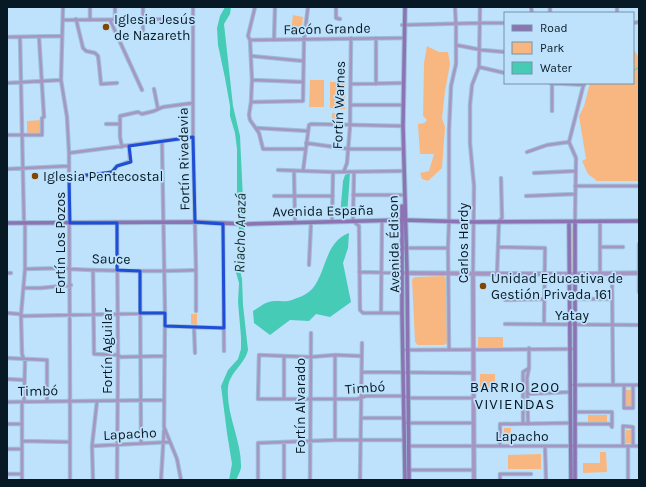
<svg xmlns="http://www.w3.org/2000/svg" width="646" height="487" font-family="Karla,sans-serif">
<rect width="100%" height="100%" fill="#bee2fc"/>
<path fill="#f8b781" d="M293,15L303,17L301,34L291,33Z
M427,46L439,52H448L450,64L445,91L442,118L445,127L442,168L428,181L422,179L420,173L429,171L434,154H420L418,124L424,123L427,120L423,116L424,63Z
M633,51H635L639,58V181H597L588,174L582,161L586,159L579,116L584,106L590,83H633Z
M310,80H324V107H309Z
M330,82H345V109L330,108Z
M332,113L340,114L339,123H332Z
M41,120V134L27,135V121Z
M571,229H573V271H572Z
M444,276L446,278L447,343L444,345H418L415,342L412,279L415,277Z
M572,278H573V320L572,321Z
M191,314H197V325L191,324Z
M478,337H503V347H478Z
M480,374H495V387H480Z
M626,390H632V406H626Z
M588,415H607V422H588Z
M504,428H511L510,443L503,442Z
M626,430H632V443H625Z
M600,452H606L607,472L583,473V463H600Z
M541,454V469H508V455Z"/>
<path fill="#46cbb6" d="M225,7H231L230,14L224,24L233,106L240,136L245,242L240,270L242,279L243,305L248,350C245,364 229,373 228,388C226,415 242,441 241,468C240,472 238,476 236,480H229L232,464L227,433L221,386L228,370L238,359L241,349V337L238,302L239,283L235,269L240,247L237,198V149L235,133L230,116V106L225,78L218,45L217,28L220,16Z
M350,173L347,216H340L343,181L345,175Z
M349,233L348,248L343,263L351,302L330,317L316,314L309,321L290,320L270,335L254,323L253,311C258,308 264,303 269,302C275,300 282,302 288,301C296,299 307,295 313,288C327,270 325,242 349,233Z"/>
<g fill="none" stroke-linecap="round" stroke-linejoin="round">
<path stroke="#46cbb6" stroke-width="1" d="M633,71L639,67"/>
<defs>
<path id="minor" d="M63,7L61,80L67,117L69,153L70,398L69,401L70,404V480
M90,7V19
M115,7V20
M143,7V37
M193,7V137L196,270V311
M255,7L248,36L250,40L252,80L251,102L249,115L250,120L259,133L263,149H306
M336,7V18L340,19
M531,7L532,13
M550,7V13
M617,7V13
M76,19L83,48L86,51L95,53L98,56L99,64L101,84L117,83
M63,20L193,19
M110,20L142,90
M633,23L639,22
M402,25L480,23H505
M7,37L61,36
M20,37L24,223L25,225V269L21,315L22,354L25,362L24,402
M376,38V84
M250,40L404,38
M274,40L275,7
M456,45L482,50L505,52
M252,56L303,61
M479,67L505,73
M252,80L303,82
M7,83L61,80
M550,83L584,85
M351,84L403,83
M154,89L158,109
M251,102L303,101L304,39L308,7
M351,105H401
M552,111V83
M106,124H120
M257,128L308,131
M7,135H42V118L44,117L39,37
M162,142L165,313L164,427L177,459L181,480
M306,143L349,149H401
M122,147L120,137V116L138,112L142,114L154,111L163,107L193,103
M527,152L547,145L569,142
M69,153L193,137
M7,169L69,166
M278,170L333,172L404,171
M294,171L295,222
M303,171L309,125L311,124L403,126
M344,171L347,163L350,126L351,38
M354,172L353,221L359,226L360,310L363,313H402
M534,173L576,171
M69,177L100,175L112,172L117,166L130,161L129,146
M575,186H639
M353,195H404
M274,196H333
M526,196L575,194
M575,221L576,158L569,142L584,83
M600,221V273
M332,222L333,172
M223,224L224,351
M639,244V292
M499,247L545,248L544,324
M601,247H623
M402,248H448
M309,265L311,223
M25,269L66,268L70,269C112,271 154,272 196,270
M93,270L94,354L118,355L121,357L165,356
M140,271L141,443
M359,272L402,273
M7,273H11
M612,273L613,385
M473,274L474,186L470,143V105L472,85L479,67L480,7
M497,274L499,221L502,218L501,178
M24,288H41L71,285
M575,299H612
M505,300L544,299
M7,313L19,314L23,316L165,313
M381,313L382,221
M505,324L639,325
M165,326L224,328
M194,327L195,353
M449,349L448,248L449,221V130L451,86L456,64V26L455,7
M403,350L575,349
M335,355V440
M284,356V398
M361,356L335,355L310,357L259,355L258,399H357L366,396H404L409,398H474
M7,358L47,360V401
M362,372L474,373
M7,379L24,380
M570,385H639
M624,385V408H633V385
M527,394L570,392
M7,402L164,400
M22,402V480
M361,418H404
M405,423H474
M523,423V372L529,368
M7,424H22
M528,424L527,378L529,368V348
M575,424H610L612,427V412H575
M22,441L70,442
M92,446L170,442
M408,446H639
M500,446V424L570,423
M545,446L546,480
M623,446V426L633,427V446
M628,446V480
M7,449H22
M408,470H474
M7,474H22
M93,480L92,446L97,401
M117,480L118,355L117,223
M161,480L164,430
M258,480V443L335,440H404
M284,480V442
M310,480L311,333
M360,480L362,343
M500,480V474H531"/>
<path id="tertiary" d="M402,273L571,274L639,273
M473,274L474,480"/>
<path id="secondary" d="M405,7L403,126L407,273L409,480
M402,206V313L405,480
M575,221V480
M569,222L571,480
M7,223L195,222L247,224L402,220L473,222L639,221"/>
</defs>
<use href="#minor" stroke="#9dbed5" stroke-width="4.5"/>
<use href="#tertiary" stroke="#9dbed5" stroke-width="5.5"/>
<use href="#secondary" stroke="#9dbed5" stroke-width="5.5"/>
<use href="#minor" stroke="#a596c3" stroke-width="2.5"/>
<use href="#tertiary" stroke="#a596c3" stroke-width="3.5"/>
<use href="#secondary" stroke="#8b73b4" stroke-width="3.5"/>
</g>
<path fill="none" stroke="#1d4ed8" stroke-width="3" stroke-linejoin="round" d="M193,137L195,222L223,224L224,328L165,326V313H140V271L117,270V223H70L69,177L112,172L117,166L131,162L129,146Z"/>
<g fill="#824600" stroke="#bee2fc" stroke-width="1.5">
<circle cx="106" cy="27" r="4"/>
<circle cx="35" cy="176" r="4"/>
<circle cx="483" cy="286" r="4"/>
</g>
<g text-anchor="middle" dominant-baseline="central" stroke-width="3.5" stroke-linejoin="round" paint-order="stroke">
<g font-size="14" fill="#071924" stroke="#bee2fc" text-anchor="start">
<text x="114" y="19">Iglesia Jesús<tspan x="114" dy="16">de Nazareth</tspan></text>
<text x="43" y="176">Iglesia Pentecostal</text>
<text x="491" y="278">Unidad Educativa de<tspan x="491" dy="16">Gestión Privada 161</tspan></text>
</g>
<g font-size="14" fill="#071924" stroke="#bee2fc">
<text transform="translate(327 29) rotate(-1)">Facón Grande</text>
<text transform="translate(339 105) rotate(-88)">Fortín Warnes</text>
<text transform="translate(184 159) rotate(-91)">Fortín Rivadavia</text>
<text transform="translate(323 211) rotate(-1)">Avenida España</text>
<text transform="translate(60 243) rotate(-90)">Fortín Los Pozos</text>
<text transform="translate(463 243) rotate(-90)">Carlos Hardy</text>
<text transform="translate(394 244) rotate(-91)">Avenida Édison</text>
<text transform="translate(111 259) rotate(1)">Sauce</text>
<text x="572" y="315">Yatay</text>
<text transform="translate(107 351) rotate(-90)">Fortín Aguilar</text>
<text transform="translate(365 388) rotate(-4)">Timbó</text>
<text transform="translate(38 391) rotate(-1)">Timbó</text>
<text transform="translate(300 406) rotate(-90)">Fortín Alvarado</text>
<text transform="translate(130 434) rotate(-3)">Lapacho</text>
<text x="522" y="436">Lapacho</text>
</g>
<g font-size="15" font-style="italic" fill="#15312c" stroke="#bee2fc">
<text transform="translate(240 233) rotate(-89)">Riacho Arazá</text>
</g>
<g font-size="15" letter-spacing="1" fill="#071924" stroke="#bee2fc">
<text x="515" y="387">BARRIO 200<tspan x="515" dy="17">VIVIENDAS</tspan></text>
</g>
</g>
<rect width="646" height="487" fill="none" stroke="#071924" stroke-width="16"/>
<rect x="504" y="12" width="130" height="72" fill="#bee2fc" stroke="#7592a6"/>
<rect x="512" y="25" width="20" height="6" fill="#8b73b4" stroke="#7592a6"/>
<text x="540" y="32" font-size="12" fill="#071924">Road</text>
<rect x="512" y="42" width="20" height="12" fill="#f8b781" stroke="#7592a6"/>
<text x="540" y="52" font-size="12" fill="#071924">Park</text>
<rect x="512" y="62" width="20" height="12" fill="#46cbb6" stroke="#7592a6"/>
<text x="540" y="72" font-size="12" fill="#071924">Water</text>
</svg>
